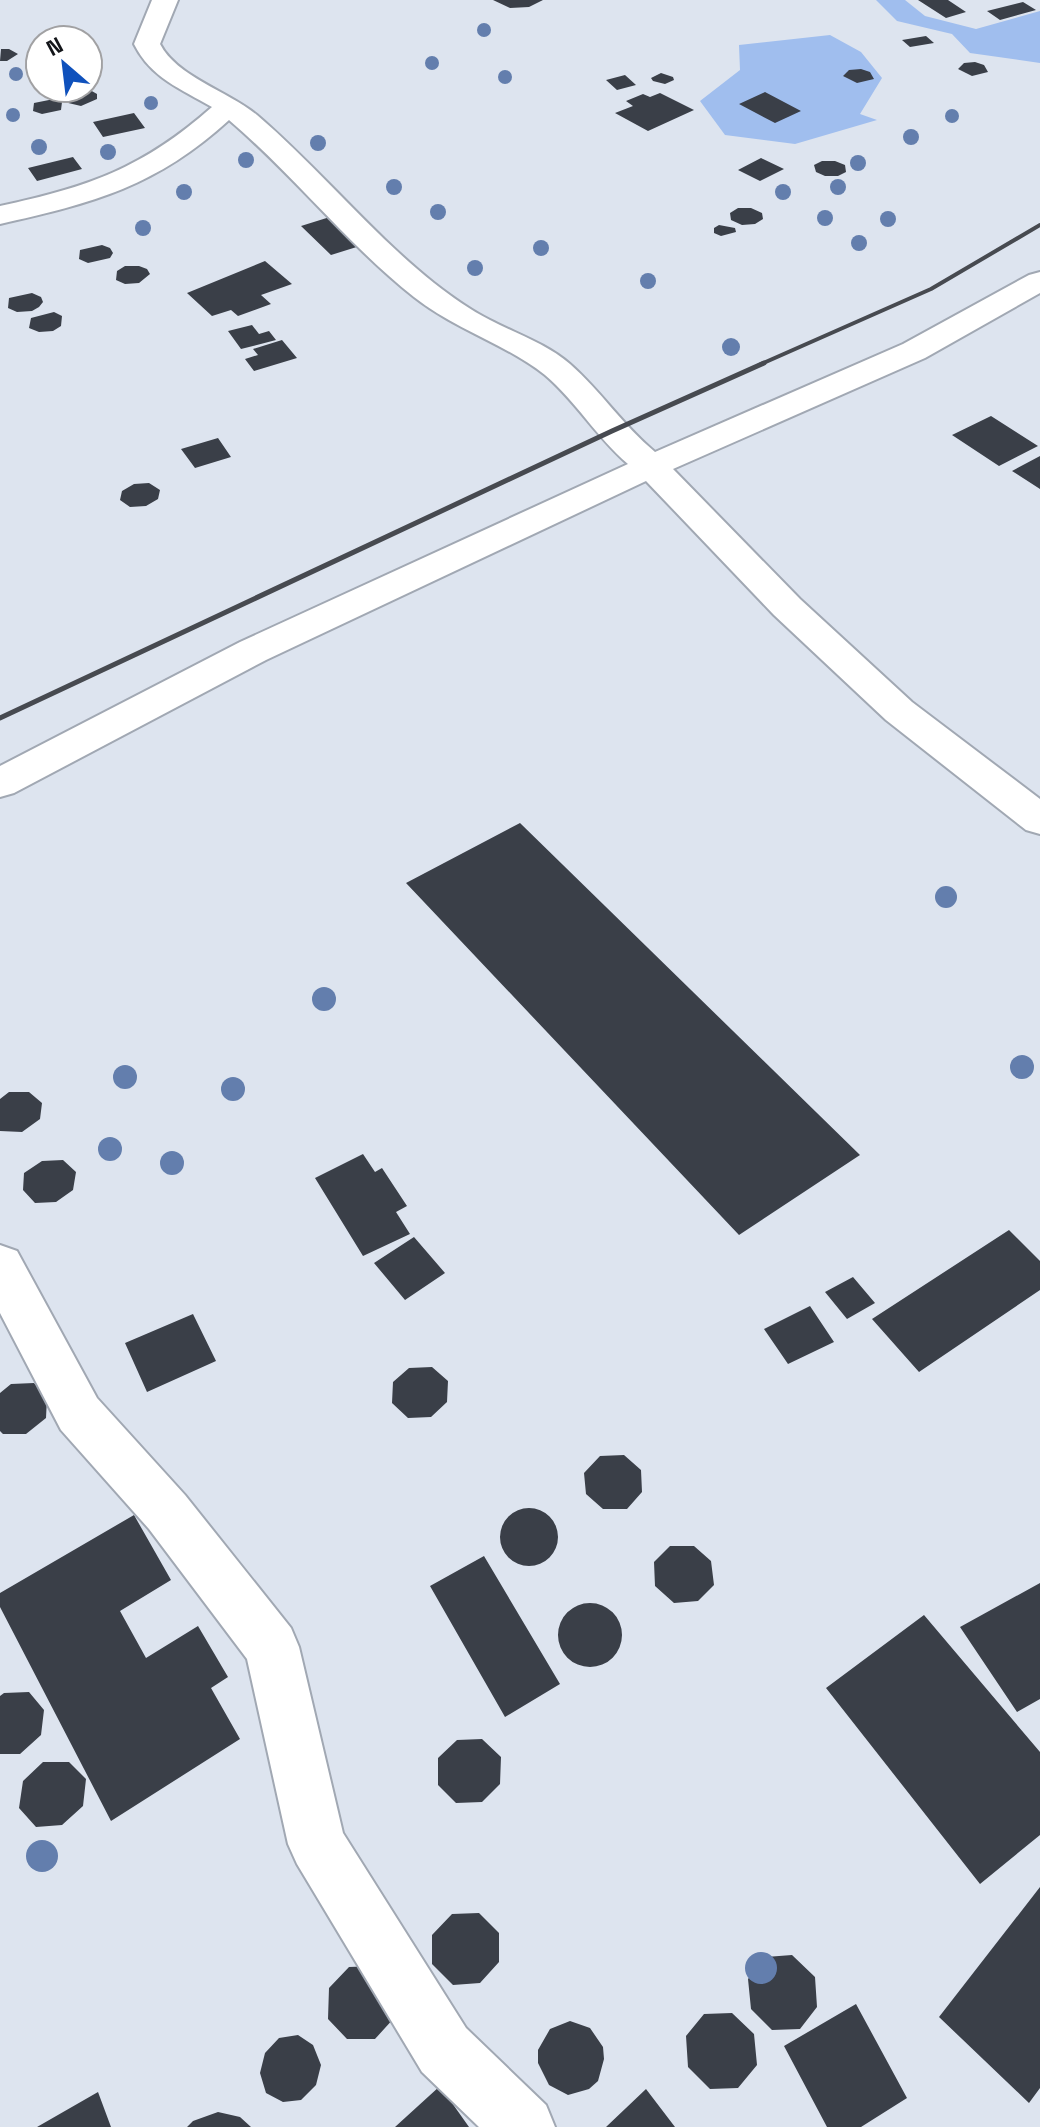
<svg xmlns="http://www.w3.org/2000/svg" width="1040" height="2127" font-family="'Space Grotesk',sans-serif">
<rect width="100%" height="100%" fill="#dde4ef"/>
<path fill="#a0beee" d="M876,0H905L925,16L976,29L1040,11V63L970,53L952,34L897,21Z
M830,35L861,52L882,78L860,114L877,120L795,144L725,135L700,101L740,70L739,45Z"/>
<path fill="#3a3f48" d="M493,0H543L529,7L510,8Z
M918,0H948L966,12L946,18Z
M1023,2L1036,10L1000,20L987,11Z
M926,36L934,43L910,47L902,40Z
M1,49H9L18,54L7,61H0Z
M975,62L984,65L988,72L972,76L958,69L964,63Z
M861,69L870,72L874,79L857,83L843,76L849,70Z
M661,73L673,77L674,80L665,84L653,81L651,78Z
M625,75L636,85L617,90L606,80Z
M79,90H90L97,94V99L81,106L64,102L63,97Z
M765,92L801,111L775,123L739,104Z
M660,93L694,110L648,131L615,113L633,106L626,101L643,94L650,97Z
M54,99L62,102L61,110L42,114L33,111L34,103Z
M134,113L145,128L103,137L93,122Z
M73,157L82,169L37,181L28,168Z
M761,158L784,169L760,181L738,170Z
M822,161H835L845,165L846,172L838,176H825L816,172L814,165Z
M738,208H751L762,213L763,219L755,224L742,225L731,220L730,213Z
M333,216L363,245L331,255L301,226Z
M719,225L735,228L736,232L721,236L714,233V228Z
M102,245L110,248L113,253L110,258L88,263L79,259L80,250Z
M265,261L292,284L261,295L271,304L238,316L231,310L212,316L187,293Z
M125,266H139L147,269L150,274L139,283L125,284L116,280L117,271Z
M32,293L41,297L43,302L39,307L32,311L17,312L8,308L9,298Z
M54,312L62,316L61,326L53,331L39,332L29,328L31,318Z
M252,325L259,334L269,331L276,340L241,349L228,331Z
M282,340L297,358L254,371L245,359L258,355L253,349Z
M991,416L1038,446L999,466L952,435Z
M218,438L231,457L195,468L181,449Z
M1040,456V489L1012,471Z
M149,483L160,490L158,499L146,506L130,507L120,500L122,491L134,484Z
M520,823L860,1155L739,1235L406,883Z
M9,1092H29L42,1103L40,1119L22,1132L0,1131V1099Z
M363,1154L375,1172L382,1168L407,1206L396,1212L410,1234L363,1256L315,1178Z
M63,1160L76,1172L73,1190L56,1202L35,1203L23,1190L24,1173L42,1161Z
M1009,1230L1040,1261V1290L919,1372L872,1319Z
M414,1237L445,1273L405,1300L374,1263Z
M853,1277L875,1303L847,1319L825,1292Z
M810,1306L834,1342L788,1364L764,1329Z
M193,1314L216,1361L147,1392L125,1343Z
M432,1367L448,1381L447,1402L431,1417L408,1418L392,1403L393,1382L409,1368Z
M34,1383L47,1397L46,1418L26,1434H3L0,1431V1393L11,1384Z
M624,1455L641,1470L642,1492L627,1509H603L586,1494L584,1473L600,1456Z
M500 1537a29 29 0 1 1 58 0a29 29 0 1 1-58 0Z
M134,1515L171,1580L120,1611L146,1658L198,1626L228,1677L211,1688L240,1739L111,1821L0,1607V1593Z
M670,1546H694L711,1561L714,1585L698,1601L674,1603L655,1586L654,1562Z
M484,1556L560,1684L505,1717L430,1586Z
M1040,1583V1699L1017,1712L960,1627Z
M558 1635a32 32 0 1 1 64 0a32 32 0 1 1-64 0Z
M924,1615L1040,1752V1835L980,1884L826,1688Z
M29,1692L44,1710L41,1735L20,1754H0V1696L4,1693Z
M482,1739L501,1757L500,1784L482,1802L456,1803L438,1785V1758L457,1740Z
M43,1762H69L86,1779L83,1806L62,1825L36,1827L19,1808L23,1781Z
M1040,1887V2088L1029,2103L939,2017Z
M479,1913L499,1933V1962L480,1983L453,1985L432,1964V1935L452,1914Z
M792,1955L815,1977L817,2007L800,2029L772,2030L751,2009L748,1979L766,1957Z
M376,1966L395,2017L375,2039H347L328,2019L329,1988L349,1967Z
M856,2004L907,2098L861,2127H827L784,2046Z
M732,2013L754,2034L757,2065L738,2088L710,2089L688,2067L686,2036L704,2014Z
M570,2021L590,2028L603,2047L604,2059L598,2081L589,2089L568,2095L549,2085L538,2063V2050L550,2029Z
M298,2035L313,2045L321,2065L316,2085L301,2100L283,2102L266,2093L260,2073L265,2053L279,2038Z
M440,2086L469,2127H395Z
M646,2089L675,2127H606Z
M98,2092L111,2127H37Z
M218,2112L240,2117L251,2127H187L193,2121Z"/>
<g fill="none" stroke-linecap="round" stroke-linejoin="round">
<defs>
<path id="minor" d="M152,0H178L160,44C177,77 228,91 257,115C319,168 370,232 434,283C452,297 470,310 490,320C517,334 547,344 570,364C601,391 623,426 655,452L903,344L1029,275L1040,272V293L925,358L673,469L800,599L912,702L1040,799V834L1026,830L886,720L774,615L646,481L266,660L14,793L0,797V766L240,642L628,464C597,438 576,401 545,375C506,344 456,330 414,297C347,244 294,175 229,120C157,186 94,203 0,224V206C89,187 143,168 212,107C181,89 151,78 134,44Z
M0,1245L17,1251L97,1398L185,1495L291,1628L299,1647L343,1833L466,2028L546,2105L555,2127H479L422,2072L297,1864L288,1844L247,1659L149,1529L61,1430L0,1313Z"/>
</defs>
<use href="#minor" stroke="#a1a8b3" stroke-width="4"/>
<use href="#minor" fill="#fff" fill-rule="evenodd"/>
<path stroke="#474a50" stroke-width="4" d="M759,365L931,289L1040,225"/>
<path stroke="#474a50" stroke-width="5" d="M0,718L612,431L764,363"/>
</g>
<g fill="#637ead">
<circle cx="484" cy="30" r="7"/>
<circle cx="432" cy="63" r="7"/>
<circle cx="16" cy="74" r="7"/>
<circle cx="505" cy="77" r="7"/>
<circle cx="151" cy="103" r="7"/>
<circle cx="13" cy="115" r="7"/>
<circle cx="952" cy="116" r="7"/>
<circle cx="911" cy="137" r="8"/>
<circle cx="318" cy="143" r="8"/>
<circle cx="39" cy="147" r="8"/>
<circle cx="108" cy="152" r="8"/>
<circle cx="246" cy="160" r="8"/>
<circle cx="858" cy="163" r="8"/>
<circle cx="394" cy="187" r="8"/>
<circle cx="838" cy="187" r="8"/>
<circle cx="184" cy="192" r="8"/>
<circle cx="783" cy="192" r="8"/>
<circle cx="438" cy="212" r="8"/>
<circle cx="825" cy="218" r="8"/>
<circle cx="888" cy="219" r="8"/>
<circle cx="143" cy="228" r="8"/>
<circle cx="859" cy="243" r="8"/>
<circle cx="541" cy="248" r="8"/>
<circle cx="475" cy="268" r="8"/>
<circle cx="648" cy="281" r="8"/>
<circle cx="731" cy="347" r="9"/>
<circle cx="946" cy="897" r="11"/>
<circle cx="324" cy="999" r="12"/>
<circle cx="1022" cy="1067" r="12"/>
<circle cx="125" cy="1077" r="12"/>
<circle cx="233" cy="1089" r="12"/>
<circle cx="110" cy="1149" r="12"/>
<circle cx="172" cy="1163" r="12"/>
<circle cx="42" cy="1856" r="16"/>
<circle cx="761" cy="1968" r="16"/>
</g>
<g transform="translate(64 64) rotate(332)"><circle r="38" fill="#ffffff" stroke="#a1a1a3" stroke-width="2"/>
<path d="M0-6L14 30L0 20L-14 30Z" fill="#0f51bc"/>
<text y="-12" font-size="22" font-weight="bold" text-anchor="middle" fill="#131519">N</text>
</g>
</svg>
